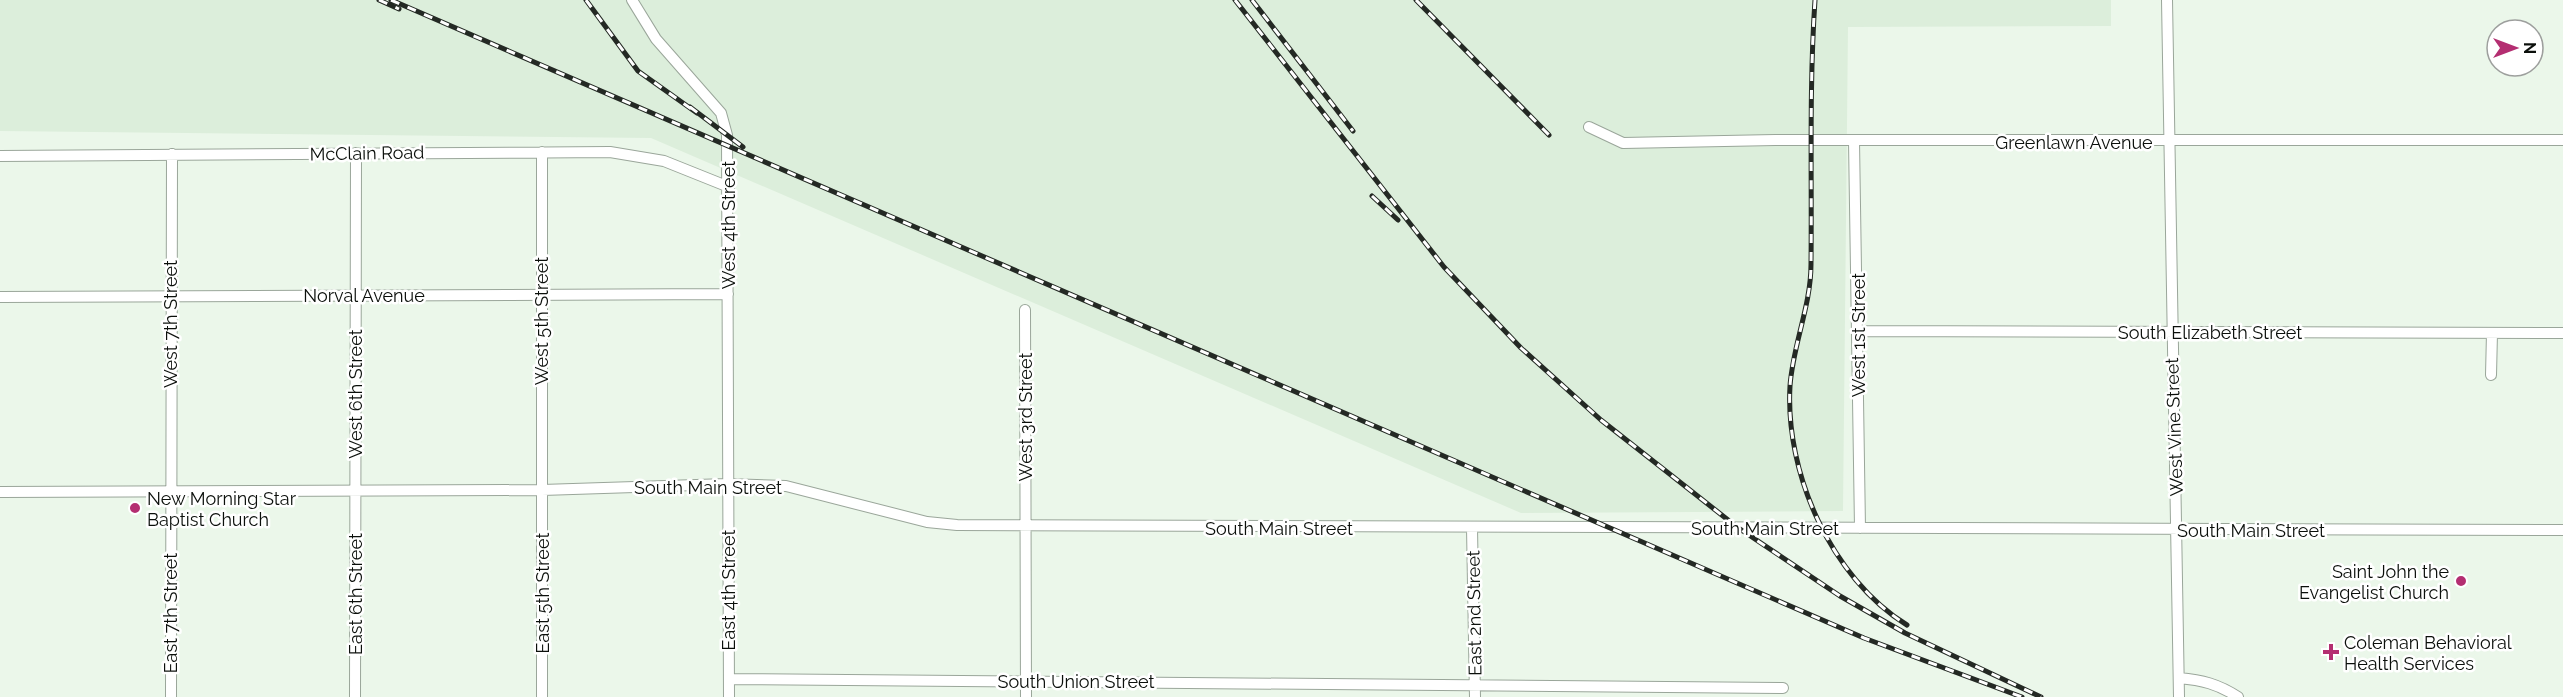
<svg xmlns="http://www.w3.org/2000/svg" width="2563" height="697" font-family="Raleway,sans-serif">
<rect width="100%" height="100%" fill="#ebf7ea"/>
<path fill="#dceedb" d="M0,0H2111V26L1848,27L1843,511L1521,513L651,138L0,131Z"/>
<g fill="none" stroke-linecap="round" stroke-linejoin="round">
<defs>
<path id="minor" d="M632,0L656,39L721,113L727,135L729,697
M2167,0L2179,697
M1589,127L1623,143L1775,140H2563
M1854,141L1860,528
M0,156L610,152L664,161L729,187
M0,297L728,294
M1025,310L1026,697
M1857,331L2563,333
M2491,375L2492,333
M0,492L542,490L727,484L786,486L927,522L957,525L2563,530
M1472,528L1475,697
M2179,678C2202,680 2218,684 2238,697
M729,679L1783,688
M171,697L172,154
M355,697L356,153
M542,697V152"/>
</defs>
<use href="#minor" stroke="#9aa69a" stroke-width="12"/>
<use href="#minor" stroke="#fff" stroke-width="10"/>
<defs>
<path id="rail" d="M379,0L399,9
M391,0L1864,638L2022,697
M586,0L638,71L697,113
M1235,0L1444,267L1521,348L1601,420L1737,527L1840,596L1905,633L2041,697
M1252,0L1353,131
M1416,0L1549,135
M1815,0C1809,88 1812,177 1811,264C1811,306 1793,344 1790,386C1785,473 1831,578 1907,625
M690,107L743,147
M1372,196L1398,220"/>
</defs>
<use href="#rail" stroke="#242924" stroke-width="5"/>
<use href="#rail" stroke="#fff" stroke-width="3" stroke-dasharray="9" stroke-linecap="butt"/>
</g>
<g fill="#b42e71" stroke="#fff" stroke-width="2">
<circle cx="135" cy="508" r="6"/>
<circle cx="2461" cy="581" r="6"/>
<path d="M2328 643h6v6h6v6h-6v6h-6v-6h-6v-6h6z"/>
</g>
<g text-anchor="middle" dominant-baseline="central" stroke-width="5" stroke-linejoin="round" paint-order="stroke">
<g font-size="18" fill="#0b0f0b" stroke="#fff">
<text x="2074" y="142">Greenlawn Avenue</text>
<text transform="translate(367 153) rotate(-1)">McClain Road</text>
<text transform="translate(728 225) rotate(-90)">West 4th Street</text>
<text x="364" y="295">Norval Avenue</text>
<text transform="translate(541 321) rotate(-90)">West 5th Street</text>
<text transform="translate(170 324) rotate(-90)">West 7th Street</text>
<text x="2210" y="332">South Elizabeth Street</text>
<text transform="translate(1858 335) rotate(-90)">West 1st Street</text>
<text transform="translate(355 394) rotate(-90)">West 6th Street</text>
<text transform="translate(1025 417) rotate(-90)">West 3rd Street</text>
<text transform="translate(2174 427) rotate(-92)">West Vine Street</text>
<text x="708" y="487">South Main Street</text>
<text x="1279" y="528">South Main Street</text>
<text x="1765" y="528">South Main Street</text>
<text x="2251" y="530">South Main Street</text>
<text transform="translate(728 590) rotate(-90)">East 4th Street</text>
<text transform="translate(542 593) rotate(-90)">East 5th Street</text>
<text transform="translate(355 594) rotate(-90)">East 6th Street</text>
<text transform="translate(170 613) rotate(-90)">East 7th Street</text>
<text transform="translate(1474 613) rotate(-91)">East 2nd Street</text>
<text x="1076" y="681">South Union Street</text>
</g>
<g font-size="18" fill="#0b0f0b" stroke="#fff" text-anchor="start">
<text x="147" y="498">New Morning Star<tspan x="147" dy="21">Baptist Church</tspan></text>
<text x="2449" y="571" text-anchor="end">Saint John the<tspan x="2449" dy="21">Evangelist Church</tspan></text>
<text x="2344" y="642">Coleman Behavioral<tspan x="2344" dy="21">Health Services</tspan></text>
</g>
</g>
<g transform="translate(2515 48) rotate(90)"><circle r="28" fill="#ffffff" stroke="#9d9f9d" stroke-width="1.5"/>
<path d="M0-4.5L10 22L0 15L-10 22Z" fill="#b42e71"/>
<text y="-9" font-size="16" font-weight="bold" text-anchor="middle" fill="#0b0f0b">N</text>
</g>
</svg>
